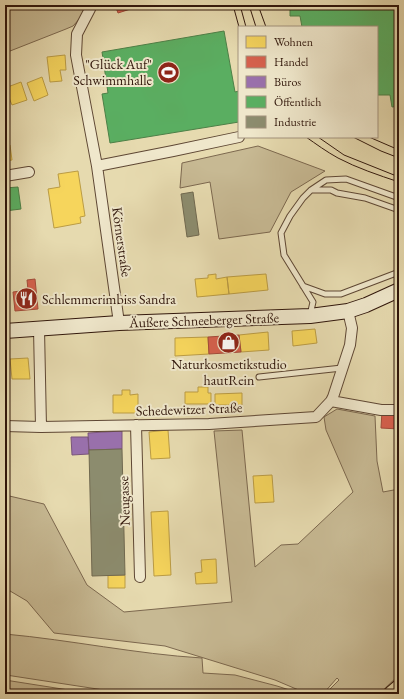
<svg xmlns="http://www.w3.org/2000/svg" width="404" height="699" font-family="'EB Garamond',serif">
<rect width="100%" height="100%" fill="#e6daaf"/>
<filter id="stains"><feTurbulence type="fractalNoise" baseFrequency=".005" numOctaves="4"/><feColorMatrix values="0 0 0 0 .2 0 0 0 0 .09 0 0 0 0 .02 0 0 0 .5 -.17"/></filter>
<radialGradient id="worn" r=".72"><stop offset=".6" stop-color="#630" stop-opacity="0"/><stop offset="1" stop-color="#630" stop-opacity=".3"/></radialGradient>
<path fill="#c7b993" stroke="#7c684f" d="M5,5H86L83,15L73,26L66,29L5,53Z
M258,146L325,171L291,192L270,232L219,239L210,182L180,188L182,163Z
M337,409L375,416L377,461L383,492L399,489V675L379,694H325L339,680L337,678L323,694H308L275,680L165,646L54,633L27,601L5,588V495L44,504L87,585L124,612L232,602L214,431L242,430L255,567L281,545L298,544L353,492L326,430L324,417Z
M5,634C71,640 136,654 202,658L203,673L235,675L277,686L302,694H130L6,675H5Z
M5,680L94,694H5Z"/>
<path fill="#f6d55c" stroke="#bb9c44" d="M65,55L66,70H60L62,81L50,82L47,57Z
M42,77L48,95L34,101L27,83Z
M21,82L27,100L12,105L5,88Z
M5,145H10L12,160L5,161Z
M78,171L85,216L80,217L81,223L54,228L48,189L60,187L58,174Z
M216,274V279L227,277L229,294L197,297L195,279L208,278V275Z
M266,274L268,290L229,294L227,277Z
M315,329L317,343L293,346L292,331Z
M268,332L269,350L241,352L239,335Z
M208,337L209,354L175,356V338Z
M28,358L30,379H12L10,359Z
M198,387H208V393H211V404H185V392H198Z
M122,390H130V395L138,394V413H113V395H122Z
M242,393V405H215V394Z
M168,430L170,458L151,459L149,432Z
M272,475L274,502L255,503L253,476Z
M168,511L171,575L154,576L151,512Z
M216,559L217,583L196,584L195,573L202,572L201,560Z
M108,575H125V588H108Z"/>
<path fill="#d6604d" stroke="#a44a39" d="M115,5H143L118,13Z
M35,279L38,309L15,311L13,292L28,290L27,280Z
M239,335L241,352L209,354L208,337Z
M382,411L399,412V429L381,428Z"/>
<path fill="#9970ab" stroke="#7a557b" d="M122,431V449L89,450L88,433Z
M71,437H88L89,454L72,455Z"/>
<path fill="#5aae61" stroke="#4d8047" d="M290,5H399V106L392,107L390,95H377V27H302L300,16H290Z
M224,31L235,92L239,91V122L110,143L102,94L108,93L102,52Z
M18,187L21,209L5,211V188Z
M5,226L7,260H5Z"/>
<path fill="#8c8c6e" stroke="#706950" d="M193,192L199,235L187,237L181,194Z
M122,449L125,575L92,576L89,450Z"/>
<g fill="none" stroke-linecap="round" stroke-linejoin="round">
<defs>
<path id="lane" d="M311,190H331L337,193L365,198L399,210
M303,286L325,294H341L399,272
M310,315L313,302L284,255L281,233L290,216L303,198L311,190L326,180L346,179L399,198
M259,377L342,368"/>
<path id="street" d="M90,5V9L77,34L76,55L97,166L119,323
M97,166L173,151L239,137
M5,176L29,172
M39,329L41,427
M331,401L381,410H399
M136,425L140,577
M5,426L41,427L209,424L316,417L331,401L333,397L350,345L352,328L348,311"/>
<path id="secondary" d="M5,331L119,323L310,316L348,311L366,305L399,290"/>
<path id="primary" d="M392,694L399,688"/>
</defs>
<use href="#lane" stroke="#5e4734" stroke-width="7"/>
<use href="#street" stroke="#5e4734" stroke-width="12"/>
<use href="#secondary" stroke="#30160b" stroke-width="16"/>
<use href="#primary" stroke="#30160b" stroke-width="18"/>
<use href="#lane" stroke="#efe7cb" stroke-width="5"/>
<use href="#street" stroke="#efe7cb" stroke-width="10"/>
<use href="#secondary" stroke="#efe7cb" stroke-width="14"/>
<use href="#primary" stroke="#e6daaf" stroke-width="16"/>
<path stroke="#30160b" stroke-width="1" d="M233,5L239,27
M240,5L246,27
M249,5L256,27
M258,5L266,27
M306,137C316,144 327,152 338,158C357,168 378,175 399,182
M318,137L344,155L399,177
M353,137L381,151L399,158
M369,137L399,150"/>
</g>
<defs>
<symbol id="stadium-disc" viewBox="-11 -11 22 22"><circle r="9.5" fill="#8f2418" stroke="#efe7cb"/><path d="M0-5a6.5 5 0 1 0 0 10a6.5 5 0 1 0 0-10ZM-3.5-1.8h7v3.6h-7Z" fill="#fff"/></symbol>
<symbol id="restaurant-disc" viewBox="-11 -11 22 22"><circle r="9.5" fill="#8f2418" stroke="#efe7cb"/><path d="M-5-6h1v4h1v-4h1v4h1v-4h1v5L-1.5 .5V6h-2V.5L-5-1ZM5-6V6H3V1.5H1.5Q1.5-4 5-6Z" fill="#fff"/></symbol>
<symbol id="shop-disc" viewBox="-11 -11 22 22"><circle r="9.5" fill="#8f2418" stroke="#efe7cb"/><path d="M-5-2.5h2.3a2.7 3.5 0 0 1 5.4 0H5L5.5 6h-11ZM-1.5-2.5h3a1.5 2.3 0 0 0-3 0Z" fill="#fff"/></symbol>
</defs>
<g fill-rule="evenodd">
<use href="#stadium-disc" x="156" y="60" width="25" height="25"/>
<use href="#restaurant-disc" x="14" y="286" width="25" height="25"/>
<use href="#shop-disc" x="216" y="330" width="25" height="25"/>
</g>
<g text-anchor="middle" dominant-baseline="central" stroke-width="4" stroke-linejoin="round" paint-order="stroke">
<g font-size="14" fill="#30160b" stroke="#efe7cb" text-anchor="end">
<text x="152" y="64">"Glück Auf"<tspan x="152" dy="16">Schwimmhalle</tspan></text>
<text x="42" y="299" text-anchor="start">Schlemmerimbiss Sandra</text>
<text x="229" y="364" text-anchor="middle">Naturkosmetikstudio<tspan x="229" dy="16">hautRein</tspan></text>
</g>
<g font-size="14" fill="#30160b" stroke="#efe7cb">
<text transform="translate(122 242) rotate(82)">Körnerstraße</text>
<text transform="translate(204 320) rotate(-2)">Äußere Schneeberger Straße</text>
<text transform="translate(189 409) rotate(-2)">Schedewitzer Straße</text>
<text transform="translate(124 501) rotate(-92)">Neugasse</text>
</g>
</g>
<rect width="404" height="699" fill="none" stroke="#e6daaf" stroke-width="20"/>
<rect x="6" y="6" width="392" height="687" fill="none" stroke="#30160b" stroke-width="2"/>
<rect x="10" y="10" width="384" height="679" fill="none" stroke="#30160b"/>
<rect x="238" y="26" width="140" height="112" fill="#efe7cb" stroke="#a3937e"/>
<rect x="246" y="36" width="20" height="12" fill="#f6d55c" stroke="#a3937e"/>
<text x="274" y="46" font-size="12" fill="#30160b">Wohnen</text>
<rect x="246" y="56" width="20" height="12" fill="#d6604d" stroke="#a3937e"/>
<text x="274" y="66" font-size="12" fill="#30160b">Handel</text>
<rect x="246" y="76" width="20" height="12" fill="#9970ab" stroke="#a3937e"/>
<text x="274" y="86" font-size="12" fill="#30160b">Büros</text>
<rect x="246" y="96" width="20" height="12" fill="#5aae61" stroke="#a3937e"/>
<text x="274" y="106" font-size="12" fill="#30160b">Öffentlich</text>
<rect x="246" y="116" width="20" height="12" fill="#8c8c6e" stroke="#a3937e"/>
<text x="274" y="126" font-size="12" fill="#30160b">Industrie</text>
<rect width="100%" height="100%" filter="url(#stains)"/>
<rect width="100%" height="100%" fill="url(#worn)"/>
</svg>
